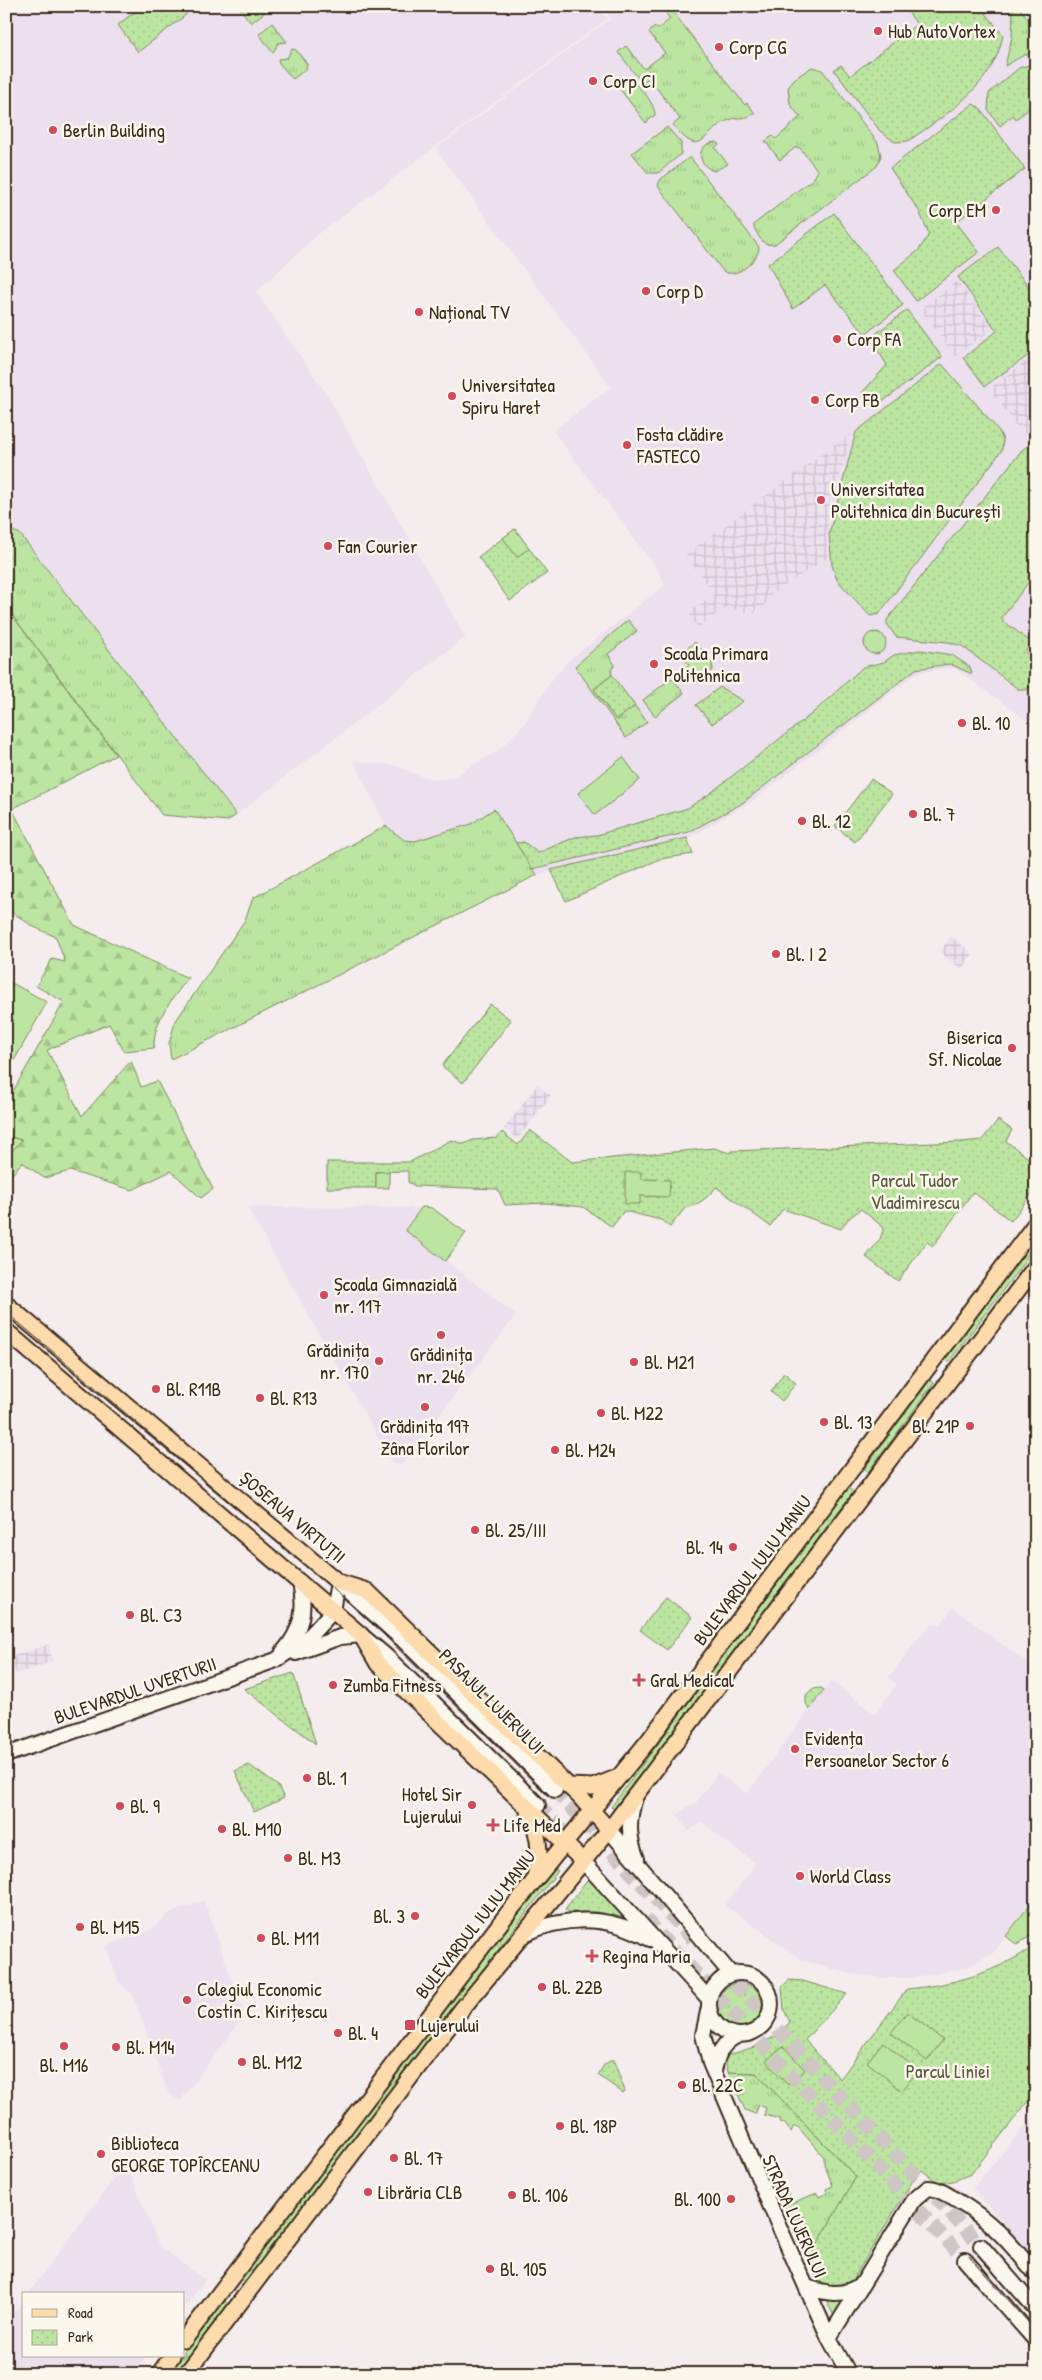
<svg xmlns="http://www.w3.org/2000/svg" width="1042" height="2380" font-family="'Patrick Hand',sans-serif">
<defs>
<pattern id="industrial-grid" width="8" height="8" patternUnits="userSpaceOnUse" patternTransform="scale(1.25)"><rect width="8" height="8" fill="#ecdfee"/><path d="M0 4h8M4 0v8" fill="none" stroke="#cbc0cc"/></pattern>
<pattern id="grass-tufts" width="24" height="20" patternUnits="userSpaceOnUse" patternTransform="scale(1.25)"><rect width="24" height="20" fill="#bce5a1"/><path d="M3 7l-1-3M5 7V3M7 7l1-3M15 17l-1-3M17 17v-4M19 17l1-3" fill="none" stroke="#a2c58a"/></pattern>
<pattern id="forest-firs" width="22" height="20" patternUnits="userSpaceOnUse" patternTransform="scale(1.25)"><rect width="22" height="20" fill="#bce5a1"/><path d="M5 1l3.5 6h-7zM16 11l3.5 6h-7z" fill="#a2c58a"/></pattern>
<pattern id="park-dots" width="8" height="8" patternUnits="userSpaceOnUse" patternTransform="scale(1.25)"><rect width="8" height="8" fill="#bce5a1"/><path d="M2 2h.1M6 6h.1" fill="none" stroke="#a2c58a" stroke-width="1.8" stroke-linecap="round"/></pattern>
</defs>
<rect width="100%" height="100%" fill="#f4eced"/>
<filter id="ink" filterUnits="userSpaceOnUse"><feTurbulence type="fractalNoise" baseFrequency=".02" numOctaves="2"/><feDisplacementMap in="SourceGraphic" scale="10" xChannelSelector="R" yChannelSelector="G"/><feConvolveMatrix kernelMatrix="1 2 1 2 8 2 1 2 1" color-interpolation-filters="sRGB"/></filter>
<g filter="url(#ink)">
<path fill="#ecdfee" d="M6,6H598L607,19L318,234L256,292L327,395L465,637L236,815L21,534L6,528Z
M601,6H1036V727L955,668L918,672L754,800L688,838L537,875L494,809L471,824L415,841L404,840L386,826L354,761L397,766L414,774L436,780L452,778L499,750L525,723L550,682L569,660L665,585L658,570L553,431L611,387L436,149L610,19Z
M247,1207L432,1208L466,1233L446,1261L516,1315L400,1466L393,1463Z
M953,1608L1036,1669V1897L993,1953L965,1968L910,1978H884L851,1974L802,1960L725,1905L756,1864L701,1822L689,1831L677,1815L693,1803L695,1804L718,1773L747,1794L809,1710L805,1700L812,1689L825,1690L831,1681L875,1714L897,1684L889,1678L920,1636L930,1626L941,1624Z
M204,1901L243,2011L238,2024L180,2101L168,2092L133,1996L118,1980L106,1946L150,1931L170,1913Z
M1036,2113V2260L973,2188Z
M126,2163L159,2246L205,2280L184,2308V2294H28Z
M24,2300V2356H147L134,2374H6V2323Z"/>
<path fill="url(#industrial-grid)" d="M957,281L992,329L955,356L920,309Z
M1028,360L1036,371V426L1023,435L989,389Z
M851,433L826,532L827,558L773,593L761,610L754,613L723,609L698,627L688,613L713,595L686,554Z
M951,936L973,954L961,969L940,952Z
M537,1085L551,1096L518,1139L504,1129Z
M48,1645L53,1661L16,1674L10,1657Z"/>
<path fill="url(#grass-tufts)" stroke="#7c8860" d="M238,6H260L265,12L251,23Z
M1013,6H1018L1036,29V54L1024,55L1005,66L1012,37Z
M670,8L745,105L747,103L755,113C746,120 739,116 729,120C703,129 703,163 673,125L680,119L649,78L642,83L618,52L626,46L644,69L665,53L649,32L655,27L658,29L670,19L665,12Z
M272,23L287,42L278,43L273,53L259,34Z
M292,49L296,50L307,64L306,69L293,79L279,63L278,59L287,58Z
M812,67L822,70L878,143L881,156L877,166L775,244C763,247 759,237 754,228V224L813,179L818,171L800,148L796,147L780,160L765,141L773,136L776,139L800,117L790,104L788,88L794,79Z
M625,78C637,81 655,103 655,115L646,123L616,84Z
M667,127L681,143V154L658,173H648L632,153Z
M715,142L719,144L715,148L728,164L714,171C697,165 695,145 715,142Z
M690,157L759,247C759,261 735,280 723,271L658,186L660,180Z
M6,528L20,534L236,815L228,821L162,815L6,607Z
M628,620L637,631L608,654L615,665L611,670L612,675L594,689L616,719L635,706L647,722L626,738L575,666Z
M864 643a11 11 0 1 1 22 0a11 11 0 1 1-22 0Z
M695,642L712,663L713,670L698,683H693L682,670L689,665L680,654Z
M672,678L684,693L655,716L643,700Z
M494,809L537,875L171,1059L169,1044L175,1022L245,920L253,898L386,826L404,840L415,841L471,824Z
M1036,1238V1246L949,1362L945,1359Z
M930,1380L934,1383L868,1472L864,1469Z
M848,1488L853,1492L615,1810L611,1807Z
M552,1867L558,1871L246,2282L240,2278Z
M718 2005a22 22 0 1 1 44 0a22 22 0 1 1-44 0Z
M728,2072L756,2073L856,2177L816,2247L804,2216L790,2221L780,2194L786,2188L792,2203L817,2193L819,2197L827,2193L826,2189L833,2186L824,2164V2157L798,2127L794,2126L791,2132L785,2124L780,2122L781,2119L764,2115L766,2108L759,2105L755,2114L745,2110Z
M850,2295L835,2318L824,2296Z
M223,2300L229,2304L177,2374H168L181,2356H184V2352Z"/>
<path fill="url(#forest-firs)" stroke="#7c8860" d="M6,607L116,755L12,809L74,925L188,978C172,1000 153,1020 154,1048L124,1051L109,1024L47,1050L82,1116L131,1061L141,1087L157,1081L213,1189L201,1198L171,1171L132,1190L70,1171L44,1178L22,1162L11,1176L6,1172V1158L21,1140L6,1136V1090L12,1093L64,1002L36,986L52,959L65,962L56,937L34,927L6,908Z"/>
<path fill="url(#park-dots)" stroke="#7c8860" d="M142,6H181L187,14L138,52L118,25Z
M914,6H980L1003,35L1002,39C993,85 945,116 908,141L895,142L880,131L834,70L841,65L850,76L917,24L908,12Z
M1032,64L1036,69V107L1034,105L1016,119L1013,115L1000,126L988,110L989,93L1019,68Z
M973,104L979,107L1025,169L956,222L979,252L916,301L894,270L919,250L929,234L919,211L890,168Z
M834,213L903,305L865,334L825,285L793,309L768,264Z
M998,247L1036,296V350L985,386L963,358L997,331L958,277Z
M907,310L942,357L874,408L862,393L887,365L870,338Z
M942,364L999,431L1003,440L1002,450L879,614L870,616L837,580L832,565L829,534L856,432Z
M1036,439V572L1001,619L1028,640L1036,630V637L1025,652L1036,661V684L1026,690L1018,689L962,646L948,642L896,637L887,624V620L1021,451Z
M515,529L547,573L510,601L478,557Z
M920,650L952,655L970,667L972,674L950,664L916,669L741,804L689,832L532,869L516,843L524,842L538,853L575,837L597,835L688,808L708,795L814,712L863,667L884,662L894,655Z
M612,675L635,706L616,720L594,689Z
M720,687L743,701L712,724L696,705Z
M871,779L892,794L855,842L835,826Z
M687,838L693,854L660,859L566,901L551,870Z
M490,1004L511,1020L463,1083L442,1066Z
M998,1120L1012,1130L1006,1141L1036,1164V1188L1011,1221L973,1192L933,1246L927,1242L898,1281L866,1257L880,1239L884,1228L861,1209L848,1219L841,1229L783,1209L770,1226L716,1187C707,1199 699,1204 685,1208L670,1227L661,1220L624,1211L612,1227L583,1207L546,1203L505,1205L498,1189L415,1186L408,1182V1171L376,1172V1188H327V1162H410L451,1140L464,1144L473,1140L497,1138L502,1132L518,1145L530,1130L572,1162L714,1148L730,1153L732,1151L961,1142L982,1140Z
M6,1136L22,1140L6,1158Z
M784,1373L796,1383L782,1401L771,1392Z
M666,1597L692,1617L667,1650L640,1630Z
M293,1673L316,1744L244,1689Z
M821,1688L824,1690L809,1710L806,1703V1695L812,1689Z
M249,1765L278,1786L284,1798L254,1812L235,1771Z
M587,1880H592L629,1917L627,1920L597,1912H569L565,1909Z
M1036,1945V2091L971,2174L953,2181L938,2183L922,2170L912,2182L852,2281L839,2287L819,2284L808,2260L856,2177L756,2073L728,2072L725,2059L726,2056L754,2047L776,2036L790,2022L784,2010L782,1987L789,1980L803,1981L847,1994L805,2040L840,2079L907,1989C956,1984 995,1973 1036,1945Z
M613,2059L625,2091L623,2093L598,2075L604,2065Z"/>
<path fill="#bce5a1" stroke="#7c8860" d="M515,529L529,548L517,557L503,538Z
M623,757L640,780L595,815L578,793Z
M6,980L47,1002L6,1075Z
M389,1171V1188H376V1172Z
M625,1172H641V1179L670,1180L669,1197L640,1196V1204H625Z
M422,1207L432,1208L466,1233L445,1261L405,1230Z
M1036,1897V1932L1017,1945L1006,1936Z
M907,2012L943,2040L927,2061L891,2033Z
M883,2042L918,2070L902,2091L867,2062Z
M783,2046L805,2070L788,2085L766,2061Z"/>
<g fill="none" stroke-linecap="round" stroke-linejoin="round">
<path stroke="#cfc5c4" stroke-width="14" stroke-dasharray="14 7" stroke-linecap="butt" d="M555,1790L698,1945
M538,1805L572,1841
M645,1919L965,2260
M720,1968L981,2246"/>
<defs>
<path id="secondary" d="M341,1584L402,1639L555,1790
M283,1652C302,1630 306,1610 300,1582
M296,1653L340,1637L361,1635L386,1656L538,1805
M6,1755L276,1660L306,1640L333,1611L338,1582
M635,1798C628,1821 628,1837 637,1859
M609,1830L731,1974
M583,1861L709,1999
M522,1935C565,1915 609,1915 650,1939
M709 2004a31 31 0 1 1 62 0a31 31 0 1 1-62 0Z
M709,2007L703,2035L710,2063L778,2224L829,2338L849,2374
M714,2070C718,2054 722,2042 739,2035
M981,2246L1036,2309
M965,2260L1036,2341
M806,2287C825,2293 844,2298 861,2284
M829,2338L914,2200L928,2188C938,2188 948,2195 956,2200C993,2222 1009,2242 1036,2274"/>
<path id="primary" d="M6,1304L338,1582L367,1591L580,1797L609,1830
M6,1331L361,1635L378,1664L583,1861
M568,1786L593,1787L616,1778
M528,1812C539,1832 542,1855 535,1877
M184,2340L508,1913L649,1740L1036,1223
M159,2374L172,2356
M186,2374L462,2009L609,1830L688,1726L1036,1266"/>
</defs>
<use href="#secondary" stroke="#3b2a1e" stroke-width="18"/>
<use href="#primary" stroke="#3b2a1e" stroke-width="19"/>
<use href="#secondary" stroke="#fbf7ec" stroke-width="14"/>
<use href="#primary" stroke="#fedbac" stroke-width="15"/>
<path stroke="#3b2a1e" stroke-width="1" d="M6,1312L338,1593L383,1634L548,1796
M969,2256L1036,2331"/>
</g>
</g>
<g fill="#d1495b" stroke="#fbf7ec" stroke-width="2">
<circle cx="878" cy="31" r="5"/>
<circle cx="719" cy="47" r="5"/>
<circle cx="593" cy="81" r="5"/>
<circle cx="53" cy="130" r="5"/>
<circle cx="996" cy="210" r="5"/>
<circle cx="646" cy="291" r="5"/>
<circle cx="419" cy="312" r="5"/>
<circle cx="837" cy="339" r="5"/>
<circle cx="452" cy="396" r="5"/>
<circle cx="815" cy="400" r="5"/>
<circle cx="627" cy="445" r="5"/>
<circle cx="821" cy="500" r="5"/>
<circle cx="328" cy="546" r="5"/>
<circle cx="654" cy="664" r="5"/>
<circle cx="962" cy="723" r="5"/>
<circle cx="913" cy="814" r="5"/>
<circle cx="802" cy="821" r="5"/>
<circle cx="776" cy="954" r="5"/>
<circle cx="1012" cy="1048" r="5"/>
<circle cx="324" cy="1295" r="5"/>
<circle cx="441" cy="1335" r="5"/>
<circle cx="379" cy="1361" r="5"/>
<circle cx="634" cy="1362" r="5"/>
<circle cx="156" cy="1389" r="5"/>
<circle cx="260" cy="1398" r="5"/>
<circle cx="425" cy="1407" r="5"/>
<circle cx="601" cy="1413" r="5"/>
<circle cx="824" cy="1422" r="5"/>
<circle cx="970" cy="1426" r="5"/>
<circle cx="555" cy="1450" r="5"/>
<circle cx="475" cy="1530" r="5"/>
<circle cx="733" cy="1547" r="5"/>
<circle cx="130" cy="1615" r="5"/>
<path d="M636.5 1672.5h5v5h5v5h-5v5h-5v-5h-5v-5h5z"/>
<circle cx="333" cy="1685" r="5"/>
<circle cx="795" cy="1749" r="5"/>
<circle cx="307" cy="1778" r="5"/>
<circle cx="472" cy="1805" r="5"/>
<circle cx="120" cy="1806" r="5"/>
<path d="M490.5 1817.5h5v5h5v5h-5v5h-5v-5h-5v-5h5z"/>
<circle cx="222" cy="1829" r="5"/>
<circle cx="288" cy="1858" r="5"/>
<circle cx="800" cy="1876" r="5"/>
<circle cx="415" cy="1916" r="5"/>
<circle cx="80" cy="1927" r="5"/>
<circle cx="261" cy="1938" r="5"/>
<path d="M589.5 1948.5h5v5h5v5h-5v5h-5v-5h-5v-5h5z"/>
<circle cx="542" cy="1987" r="5"/>
<circle cx="187" cy="2000" r="5"/>
<rect x="404" y="2019" width="12" height="12" rx="2.5"/>
<circle cx="338" cy="2033" r="5"/>
<circle cx="64" cy="2046" r="5"/>
<circle cx="116" cy="2047" r="5"/>
<circle cx="242" cy="2062" r="5"/>
<circle cx="682" cy="2085" r="5"/>
<circle cx="560" cy="2126" r="5"/>
<circle cx="101" cy="2154" r="5"/>
<circle cx="394" cy="2158" r="5"/>
<circle cx="368" cy="2192" r="5"/>
<circle cx="512" cy="2195" r="5"/>
<circle cx="731" cy="2199" r="5"/>
<circle cx="490" cy="2269" r="5"/>
</g>
<g text-anchor="middle" dominant-baseline="central" stroke-width="5" stroke-linejoin="round" paint-order="stroke">
<g font-size="19" fill="#3b2a1e" stroke="#fbf7ec" text-anchor="start">
<text x="888" y="31">Hub AutoVortex</text>
<text x="729" y="47">Corp CG</text>
<text x="603" y="81">Corp CI</text>
<text x="63" y="130">Berlin Building</text>
<text x="986" y="210" text-anchor="end">Corp EM</text>
<text x="656" y="291">Corp D</text>
<text x="429" y="312">Național TV</text>
<text x="847" y="339">Corp FA</text>
<text x="462" y="385">Universitatea<tspan x="462" dy="22">Spiru Haret</tspan></text>
<text x="825" y="400">Corp FB</text>
<text x="637" y="434">Fosta clădire<tspan x="637" dy="22">FASTECO</tspan></text>
<text x="831" y="489">Universitatea<tspan x="831" dy="22">Politehnica din București</tspan></text>
<text x="338" y="546">Fan Courier</text>
<text x="664" y="653">Scoala Primara<tspan x="664" dy="22">Politehnica</tspan></text>
<text x="972" y="723">Bl. 10</text>
<text x="923" y="814">Bl. 7</text>
<text x="812" y="821">Bl. 12</text>
<text x="786" y="954">Bl. I 2</text>
<text x="1002" y="1037" text-anchor="end">Biserica<tspan x="1002" dy="22">Sf. Nicolae</tspan></text>
<text x="334" y="1284">Școala Gimnazială<tspan x="334" dy="22">nr. 117</tspan></text>
<text x="369" y="1350" text-anchor="end">Grădinița<tspan x="369" dy="22">nr. 170</tspan></text>
<text x="441" y="1354" text-anchor="middle">Grădinița<tspan x="441" dy="22">nr. 246</tspan></text>
<text x="644" y="1362">Bl. M21</text>
<text x="166" y="1389">Bl. R11B</text>
<text x="270" y="1398">Bl. R13</text>
<text x="611" y="1413">Bl. M22</text>
<text x="834" y="1422">Bl. 13</text>
<text x="425" y="1426" text-anchor="middle">Grădinița 197<tspan x="425" dy="22">Zâna Florilor</tspan></text>
<text x="960" y="1426" text-anchor="end">Bl. 21P</text>
<text x="565" y="1450">Bl. M24</text>
<text x="485" y="1530">Bl. 25/III</text>
<text x="723" y="1547" text-anchor="end">Bl. 14</text>
<text x="140" y="1615">Bl. C3</text>
<text x="650" y="1680">Gral Medical</text>
<text x="343" y="1685">Zumba Fitness</text>
<text x="805" y="1738">Evidența<tspan x="805" dy="22">Persoanelor Sector 6</tspan></text>
<text x="317" y="1778">Bl. 1</text>
<text x="462" y="1794" text-anchor="end">Hotel Sir<tspan x="462" dy="22">Lujerului</tspan></text>
<text x="130" y="1806">Bl. 9</text>
<text x="504" y="1825">Life Med</text>
<text x="232" y="1829">Bl. M10</text>
<text x="298" y="1858">Bl. M3</text>
<text x="810" y="1876">World Class</text>
<text x="405" y="1916" text-anchor="end">Bl. 3</text>
<text x="90" y="1927">Bl. M15</text>
<text x="271" y="1938">Bl. M11</text>
<text x="603" y="1956">Regina Maria</text>
<text x="552" y="1987">Bl. 22B</text>
<text x="197" y="1989">Colegiul Economic<tspan x="197" dy="22">Costin C. Kirițescu</tspan></text>
<text x="421" y="2025">Lujerului</text>
<text x="348" y="2033">Bl. 4</text>
<text x="126" y="2047">Bl. M14</text>
<text x="252" y="2062">Bl. M12</text>
<text x="64" y="2065" text-anchor="middle">Bl. M16</text>
<text x="692" y="2085">Bl. 22C</text>
<text x="570" y="2126">Bl. 18P</text>
<text x="111" y="2143">Biblioteca<tspan x="111" dy="22">GEORGE TOPÎRCEANU</tspan></text>
<text x="404" y="2158">Bl. 17</text>
<text x="378" y="2192">Librăria CLB</text>
<text x="522" y="2195">Bl. 106</text>
<text x="721" y="2199" text-anchor="end">Bl. 100</text>
<text x="500" y="2269">Bl. 105</text>
</g>
<g font-size="19" fill="#5b593f" stroke="#fbf7ec">
<text x="915" y="1180">Parcul Tudor<tspan x="915" dy="22">Vladimirescu</tspan></text>
<text x="948" y="2071">Parcul Liniei</text>
</g>
<g font-size="19" fill="#3b2a1e" stroke="#fbf7ec">
<text transform="translate(293 1517) rotate(40)">ȘOSEAUA VIRTUȚII</text>
<text transform="translate(752 1570) rotate(-53)">BULEVARDUL IULIU MANIU</text>
<text transform="translate(135 1690) rotate(-19)">BULEVARDUL UVERTURII</text>
<text transform="translate(492 1701) rotate(45)">PASAJUL LUJERULUI</text>
<text transform="translate(475 1924) rotate(-52)">BULEVARDUL IULIU MANIU</text>
<text transform="translate(795 2216) rotate(66)">STRADA LUJERULUI</text>
</g>
</g>
<rect width="1042" height="2380" fill="none" stroke="#fbf7ec" stroke-width="25"/>
<rect x="12" y="12" width="1017" height="2355" fill="none" stroke="#3b2a1e" stroke-width="2" filter="url(#ink)"/>
<rect x="22" y="2292" width="162" height="65" fill="#fbf7ec" stroke="#aea59a"/>
<rect x="32" y="2309" width="25" height="8" fill="#fedbac" stroke="#aea59a"/>
<text x="68" y="2318" font-size="15" fill="#3b2a1e">Road</text>
<rect x="32" y="2330" width="25" height="15" fill="url(#park-dots)" stroke="#aea59a"/>
<text x="68" y="2342" font-size="15" fill="#3b2a1e">Park</text>
</svg>
